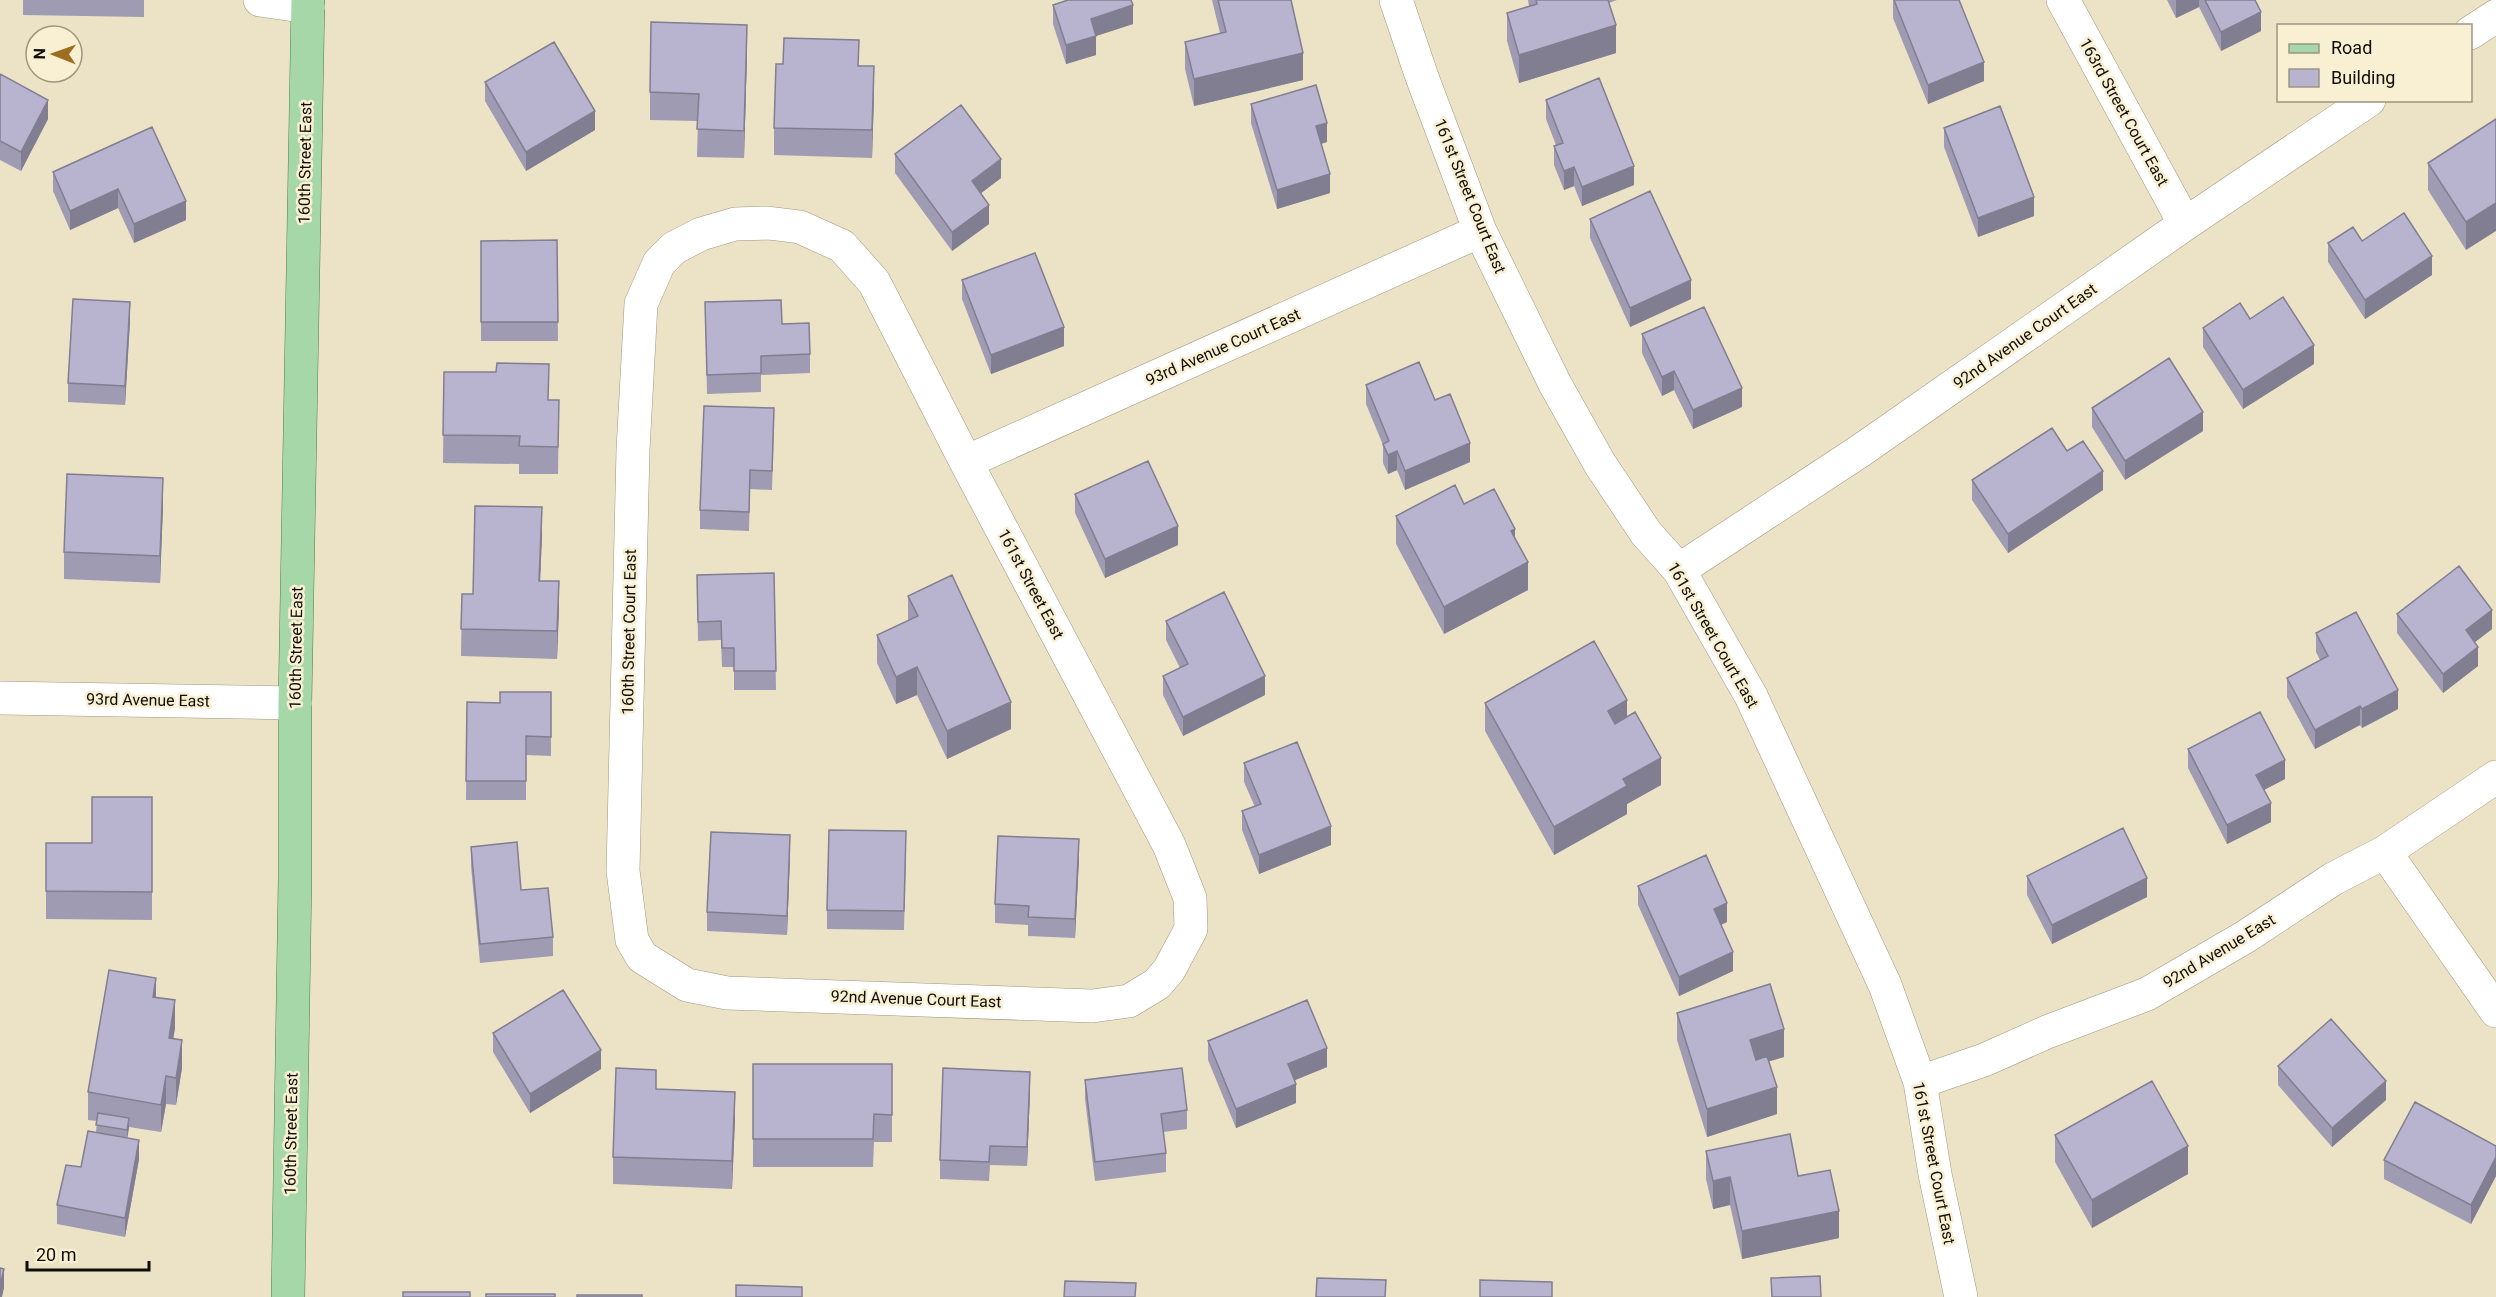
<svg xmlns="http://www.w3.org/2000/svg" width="2496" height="1297" font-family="Roboto,sans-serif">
<rect width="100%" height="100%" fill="#ece3c7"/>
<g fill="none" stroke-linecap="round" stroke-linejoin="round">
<defs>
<path id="minor" d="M260,0L308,7
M1396,0L1422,77L1480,231L1555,384L1600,464L1646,533L1679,570L1751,696L1885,985L1920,1082L1935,1174L1961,1297
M2063,0L2185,224
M2470,33L2496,16
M768,223L800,227L842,246L874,282L966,462L1169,845L1190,898L1191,929L1169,970L1157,984L1129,1001L1092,1006L727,993L687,985L642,957L632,940L623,871L633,450L641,304L659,263L674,248L701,234L735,224Z
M966,462L1480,231
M1679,570L1860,451L2185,224L2369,100
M0,698L295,703
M2385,852L2496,1011
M1920,1082L1984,1060L2047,1032L2147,994L2245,937L2333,879L2385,852L2496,777"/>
<path id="major" d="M288,1297L295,879V703L308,0"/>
</defs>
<use href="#minor" stroke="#9f967d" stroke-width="34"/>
<use href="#major" stroke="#4a7f4b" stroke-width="34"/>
<use href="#minor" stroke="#fff" stroke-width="33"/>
<use href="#major" stroke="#a6d7a9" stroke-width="33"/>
</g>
<path fill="#9e9bb2" d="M23,0H144V17L23,15Z
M1212,0H1291L1303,80L1194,106L1185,69V42L1220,33Z
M1528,0H1617L1609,3L1616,53L1519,83L1507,41V13L1529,6Z
M1893,0L1984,81L1928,104L1893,18Z
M2167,0H2255L2261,31L2221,51L2199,7L2176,18Z
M1053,5L1133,24L1096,36V55L1066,64L1053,24Z
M747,53L744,158L697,157L698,121L650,120V92Z
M859,66L874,94L872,158L774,155V128Z
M0,74L48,119L21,171L0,160Z
M485,82L595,130L526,171L485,101Z
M1546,100L1634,185L1582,206L1574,186L1564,190L1554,165V146L1556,145L1546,119Z
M1251,104L1327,142L1321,144L1330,193L1277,209L1251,123Z
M2496,119L2466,250L2428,190V163Z
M152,127L186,220L134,243L118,208L70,230L53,191V172Z
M1944,128L2034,216L1978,237L1944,147Z
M895,154L1001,178L981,193L989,224L952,251L895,173Z
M1590,219L1691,299L1630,327L1590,238Z
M557,240L558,341H481V241Z
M2328,243L2432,275L2365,319L2328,262Z
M962,280L1064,346L991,374L962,299Z
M705,302L782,324L810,354V373L761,375V392L707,394Z
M2250,319L2314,364L2243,409L2203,347V328Z
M130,321L125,405L68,402V383Z
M1642,334L1742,407L1693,429L1674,390L1662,396L1642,353Z
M444,372L549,400H559L558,474H519V464L443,463Z
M1366,385L1435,400L1470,462L1405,490L1397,470L1388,474L1383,463V445L1366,404Z
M2092,408L2203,431L2125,480L2092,427Z
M774,427L772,490L750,489L749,531L700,529V510Z
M2067,451L2103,490L2008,553L1972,500V480Z
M1075,494L1178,545L1105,578L1075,513Z
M1464,504L1515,539L1528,590L1444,634L1396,544V516Z
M163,506L160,583L64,579V552Z
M542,535L540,581L559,609L557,659L461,656L462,594H473Z
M774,573L776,690H734V667H722L721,640L698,641L697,575Z
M908,596L1011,729L947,759L917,695L896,704L877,663V635L908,621Z
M2397,614L2492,629L2475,642L2478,666L2443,693L2397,633Z
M1166,621L1265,695L1183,736L1163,695V676L1180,668L1166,640Z
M2316,633L2398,709L2362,728L2360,725L2315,749L2287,697V678L2320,660L2316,652Z
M551,692V756L526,755V800H466L467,702L500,703Z
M1485,703L1627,717L1661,785L1627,804V814L1554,855L1485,731Z
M2188,749L2285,779L2264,790L2271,822L2227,844L2188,768Z
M1244,763L1331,845L1259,874L1242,830V811L1255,807L1244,782Z
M152,797V920L46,919V843H92Z
M471,847L521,890L553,937V956L480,963L471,866Z
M906,850L904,930L827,929V910Z
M790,854L787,935L707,931V912Z
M1079,858L1075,938L1028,936V925L995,923V904Z
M2027,876L2147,897L2052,944L2027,895Z
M1638,886L1727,922L1721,925L1733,971L1679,996L1638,905Z
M156,997L175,1028L173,1038L182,1068L176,1105L166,1104L161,1132L129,1127L127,1138L139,1159L125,1237L57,1224V1205L81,1167L96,1132L97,1121L88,1120V1092Z
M1677,1013L1784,1057L1769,1061L1777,1114L1707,1137L1677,1040Z
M493,1033L601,1069L530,1113L493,1052Z
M1208,1041L1327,1067L1295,1080L1296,1103L1236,1128L1208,1060Z
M753,1064H892V1142H874L873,1167H753Z
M2278,1066L2386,1100L2332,1147L2278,1085Z
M1085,1080L1187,1110V1129L1163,1132L1166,1153V1172L1095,1181L1085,1099Z
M1030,1091L1027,1166L990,1165L989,1181L940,1179V1160Z
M735,1119L732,1189L613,1184V1157Z
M2055,1135L2188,1174L2092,1228L2055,1162Z
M2496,1146V1176L2471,1224L2384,1179V1160Z
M1706,1151L1798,1176L1839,1238L1742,1259L1730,1205L1713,1209L1706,1179Z"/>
<path fill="#817e91" d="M2176,0H2199V7L2176,18Z
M1133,5V24L1096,36V55L1066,64V45L1091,19Z
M2261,12V31L2221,51V32Z
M747,25V53L744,158V131Z
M1616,25V53L1519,83V55Z
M1303,53V80L1194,106V79Z
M1984,62V81L1928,104V85Z
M874,66V94L872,158V130Z
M48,100V119L21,171V152Z
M595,111V130L526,171V152Z
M1327,123V142L1316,145V126Z
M1001,159V178L972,200V181Z
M1634,166V185L1582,206V187Z
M1574,167V186L1564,190V171Z
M1330,174V193L1277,209V190Z
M118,189V208L70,230V211Z
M2034,197V216L1978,237V218Z
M186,201V220L134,243V224Z
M2496,203V231L2466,250V222Z
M989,205V224L952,251V232Z
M2432,256V275L2365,319V300Z
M1691,280V299L1630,327V308Z
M130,302V321L125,405V386Z
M1064,327V346L991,374V355Z
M2314,345V364L2243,409V390Z
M1674,371V390L1662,396V377Z
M1742,388V407L1693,429V410Z
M2203,412V431L2125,480V461Z
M1470,443V462L1405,490V471Z
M1397,451V470L1388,474V455Z
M2103,471V490L2008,553V534Z
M163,478V506L160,583V556Z
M542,507V535L539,608V581Z
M1178,526V545L1105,578V559Z
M1515,529V556L1511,531Z
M1528,562V590L1444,634V607Z
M559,581V609L557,659V631Z
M2492,610V629L2466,649V630Z
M2478,647V666L2443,693V674Z
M917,667V695L896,704V677Z
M1265,676V695L1183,736V717Z
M2398,690V709L2362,728V709Z
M1627,700V728L1608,739V711Z
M1011,702V729L947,759V731Z
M2360,706V725L2315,749V730Z
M1661,758V785L1627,804V814L1554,855V827L1623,779Z
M2285,760V779L2256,794V775Z
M2271,803V822L2227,844V825Z
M1331,826V845L1259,874V855Z
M790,835V854L787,935V916Z
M1079,839V858L1075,938V919Z
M2147,878V897L2052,944V925Z
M1727,903V922L1714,928V909Z
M1733,952V971L1679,996V977Z
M156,978V1006L153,997Z
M175,1000V1028L169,1065V1038Z
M1784,1029V1057L1750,1067V1040Z
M182,1040V1068L176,1105V1078Z
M1327,1048V1067L1288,1083V1064Z
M601,1050V1069L530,1113V1094Z
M1030,1072V1091L1027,1166V1147Z
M166,1076V1104L161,1132V1105Z
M2386,1081V1100L2332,1147V1128Z
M1296,1084V1103L1236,1128V1109Z
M1777,1087V1114L1707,1137V1109Z
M735,1092V1119L732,1189V1161Z
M129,1118V1128L127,1140V1130Z
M139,1140V1159L125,1237V1218Z
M2188,1146V1174L2092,1228V1200Z
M2496,1157V1176L2471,1224V1205Z
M1730,1177V1205L1713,1209V1181Z
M1839,1211V1238L1742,1259V1231Z
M4,1269V1288L2,1297H0V1286Z"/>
<path fill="#b8b4cf" stroke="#817e91" stroke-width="1.5" d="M1068,0H1131L1133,5L1091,19L1096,36L1066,45L1053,5Z
M1218,0H1291L1303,53L1194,79L1185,42L1226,32Z
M1536,0H1608L1616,25L1519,55L1507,13L1537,4Z
M1894,0H1959L1984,62L1928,85Z
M2205,0H2255L2261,12L2221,32Z
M651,22L747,25L744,131L697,129L699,94L650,92Z
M784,38L859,40L858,66H874L872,130L774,128L776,64H783Z
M554,42L595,111L526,152L485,82Z
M0,74L48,100L21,152L0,141Z
M1599,78L1634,166L1582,187L1574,167L1564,171L1554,146L1563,143L1546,100Z
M1316,85L1327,123L1316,126L1330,174L1277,190L1251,104Z
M961,105L1001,159L972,181L989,205L952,232L895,154Z
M2000,106L2034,197L1978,218L1944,128Z
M2496,119V203L2466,222L2428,163Z
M152,127L186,201L134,224L118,189L70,211L53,172Z
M1650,191L1691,280L1630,308L1590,219Z
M2404,213L2432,256L2365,300L2328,243L2353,227L2362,241Z
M557,240L558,322H481V241Z
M1035,253L1064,327L991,355L962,280Z
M2283,297L2314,345L2243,390L2203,328L2240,303L2250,319Z
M73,299L130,302L125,386L68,383Z
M781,300L782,324L809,323L810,354L761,356V373L707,375L705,302Z
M1704,307L1742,388L1693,410L1674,371L1662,377L1642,334Z
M2169,358L2203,412L2125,461L2092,408Z
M1419,362L1435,400L1450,394L1470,443L1405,471L1397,451L1388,455L1383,444L1389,441L1366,385Z
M497,363L549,364L548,400H559L558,447L519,446L520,436L443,435L444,372H496Z
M704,406L774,408L772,471L750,470L749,512L700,510Z
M2052,428L2067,451L2083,441L2103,471L2008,534L1972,480Z
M1148,461L1178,526L1105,559L1075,494Z
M67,474L163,478L160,556L64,552Z
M1455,485L1464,504L1494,489L1515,529L1511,531L1528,562L1444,607L1396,516Z
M475,506L542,507L539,581H559L557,631L461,629L462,594H473Z
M2459,566L2492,610L2466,630L2478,647L2443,674L2397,614Z
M774,573L776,671H734V648H722L721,621L698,622L697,575Z
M952,575L1011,702L947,731L917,667L896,677L877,635L918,616L908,596Z
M1224,592L1265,676L1183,717L1163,676L1188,664L1166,621Z
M2356,612L2398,690L2362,709L2360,706L2315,730L2287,678L2328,656L2316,633Z
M1594,641L1627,700L1608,711L1615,724L1635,712L1661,758L1623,779L1627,786L1554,827L1485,703Z
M500,692H551V737L526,736V781H466L467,702L500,703Z
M2260,712L2285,760L2256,775L2271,803L2227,825L2188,749Z
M1297,742L1331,826L1259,855L1242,811L1261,804L1244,763Z
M92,797H152V892L46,891V843H92Z
M2123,828L2147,878L2052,925L2027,876Z
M829,830L906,831L904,911L827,910Z
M711,832L790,835L787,916L707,912Z
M998,836L1079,839L1075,919L1028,917L1029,906L995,904Z
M517,842L521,890L548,888L553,937L480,944L471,847Z
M1706,855L1727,903L1714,909L1733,952L1679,977L1638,886Z
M109,970L156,978L153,997L175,1000L169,1038L182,1040L176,1078L166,1076L161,1105L88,1092Z
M1770,984L1784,1029L1750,1040L1756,1060L1767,1056L1777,1087L1707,1109L1677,1013Z
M563,990L601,1050L530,1094L493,1033Z
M1307,1000L1327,1048L1288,1064L1296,1084L1236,1109L1208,1041Z
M2331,1019L2386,1081L2332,1128L2278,1066Z
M753,1064H892V1115L874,1114L873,1139H753Z
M616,1068L656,1070V1089L735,1092L732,1161L613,1157Z
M943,1068L1030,1072L1027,1147L990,1146L989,1162L940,1160Z
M1182,1068L1187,1110L1161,1114L1166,1153L1095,1162L1085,1080Z
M2152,1081L2188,1146L2092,1200L2055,1135Z
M2415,1102L2496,1146V1157L2471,1205L2384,1160Z
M98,1113L129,1118L127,1130L96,1125Z
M88,1131L139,1140L125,1218L57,1205L66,1165L81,1167Z
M1790,1134L1798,1176L1830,1170L1839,1211L1742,1231L1730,1177L1713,1181L1706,1151Z
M0,1268L4,1269L0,1286Z
M1820,1276L1821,1297H1772L1771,1278Z
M1317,1278L1386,1280L1385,1297H1316Z
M1480,1280L1552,1282V1297H1480Z
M1065,1281L1136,1283L1135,1297H1064Z
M736,1285L802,1287V1297H736Z
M403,1292H470V1297H403Z
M486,1294H555V1297H486Z
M577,1295H642V1297H577Z"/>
<g text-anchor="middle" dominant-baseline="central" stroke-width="5" stroke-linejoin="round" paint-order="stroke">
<g font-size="16" fill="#100d05" stroke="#f9f0d4">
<text transform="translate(2124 112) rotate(61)">163rd Street Court East</text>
<text transform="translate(305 163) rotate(-89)">160th Street East</text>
<text transform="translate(1470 196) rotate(68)">161st Street Court East</text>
<text transform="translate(2025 336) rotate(-35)">92nd Avenue Court East</text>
<text transform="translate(1223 347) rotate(-24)">93rd Avenue Court East</text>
<text transform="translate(1031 584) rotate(62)">161st Street East</text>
<text transform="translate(629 632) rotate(-89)">160th Street Court East</text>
<text transform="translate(1713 635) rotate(60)">161st Street Court East</text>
<text transform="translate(296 648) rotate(-89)">160th Street East</text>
<text transform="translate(148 700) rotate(1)">93rd Avenue East</text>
<text transform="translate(2219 951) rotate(-31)">92nd Avenue East</text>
<text transform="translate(916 999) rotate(2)">92nd Avenue Court East</text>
<text transform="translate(291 1134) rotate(-89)">160th Street East</text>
<text transform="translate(1934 1163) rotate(79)">161st Street Court East</text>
</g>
</g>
<rect x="2277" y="24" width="195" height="78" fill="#f9f0d4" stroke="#9c9581" stroke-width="1.5"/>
<rect x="2289" y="44" width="30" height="9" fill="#a6d7a9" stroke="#9c9581" stroke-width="1.5"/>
<text x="2331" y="54" font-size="18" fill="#100d05">Road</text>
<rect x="2289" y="69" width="30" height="18" fill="#b8b4cf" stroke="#9c9581" stroke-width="1.5"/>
<text x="2331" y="84" font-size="18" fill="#100d05">Building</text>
<g transform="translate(54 54) rotate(271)"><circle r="28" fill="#f9f0d4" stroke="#9c9581" stroke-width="1.5"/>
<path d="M0-4.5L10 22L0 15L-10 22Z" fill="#9d6d20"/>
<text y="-9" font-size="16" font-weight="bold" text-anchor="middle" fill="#100d05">N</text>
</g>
<path d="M27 1261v9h122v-9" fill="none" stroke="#100d05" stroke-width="3"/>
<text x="36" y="1261" font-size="18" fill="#100d05" stroke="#f9f0d4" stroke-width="4.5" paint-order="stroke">20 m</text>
</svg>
